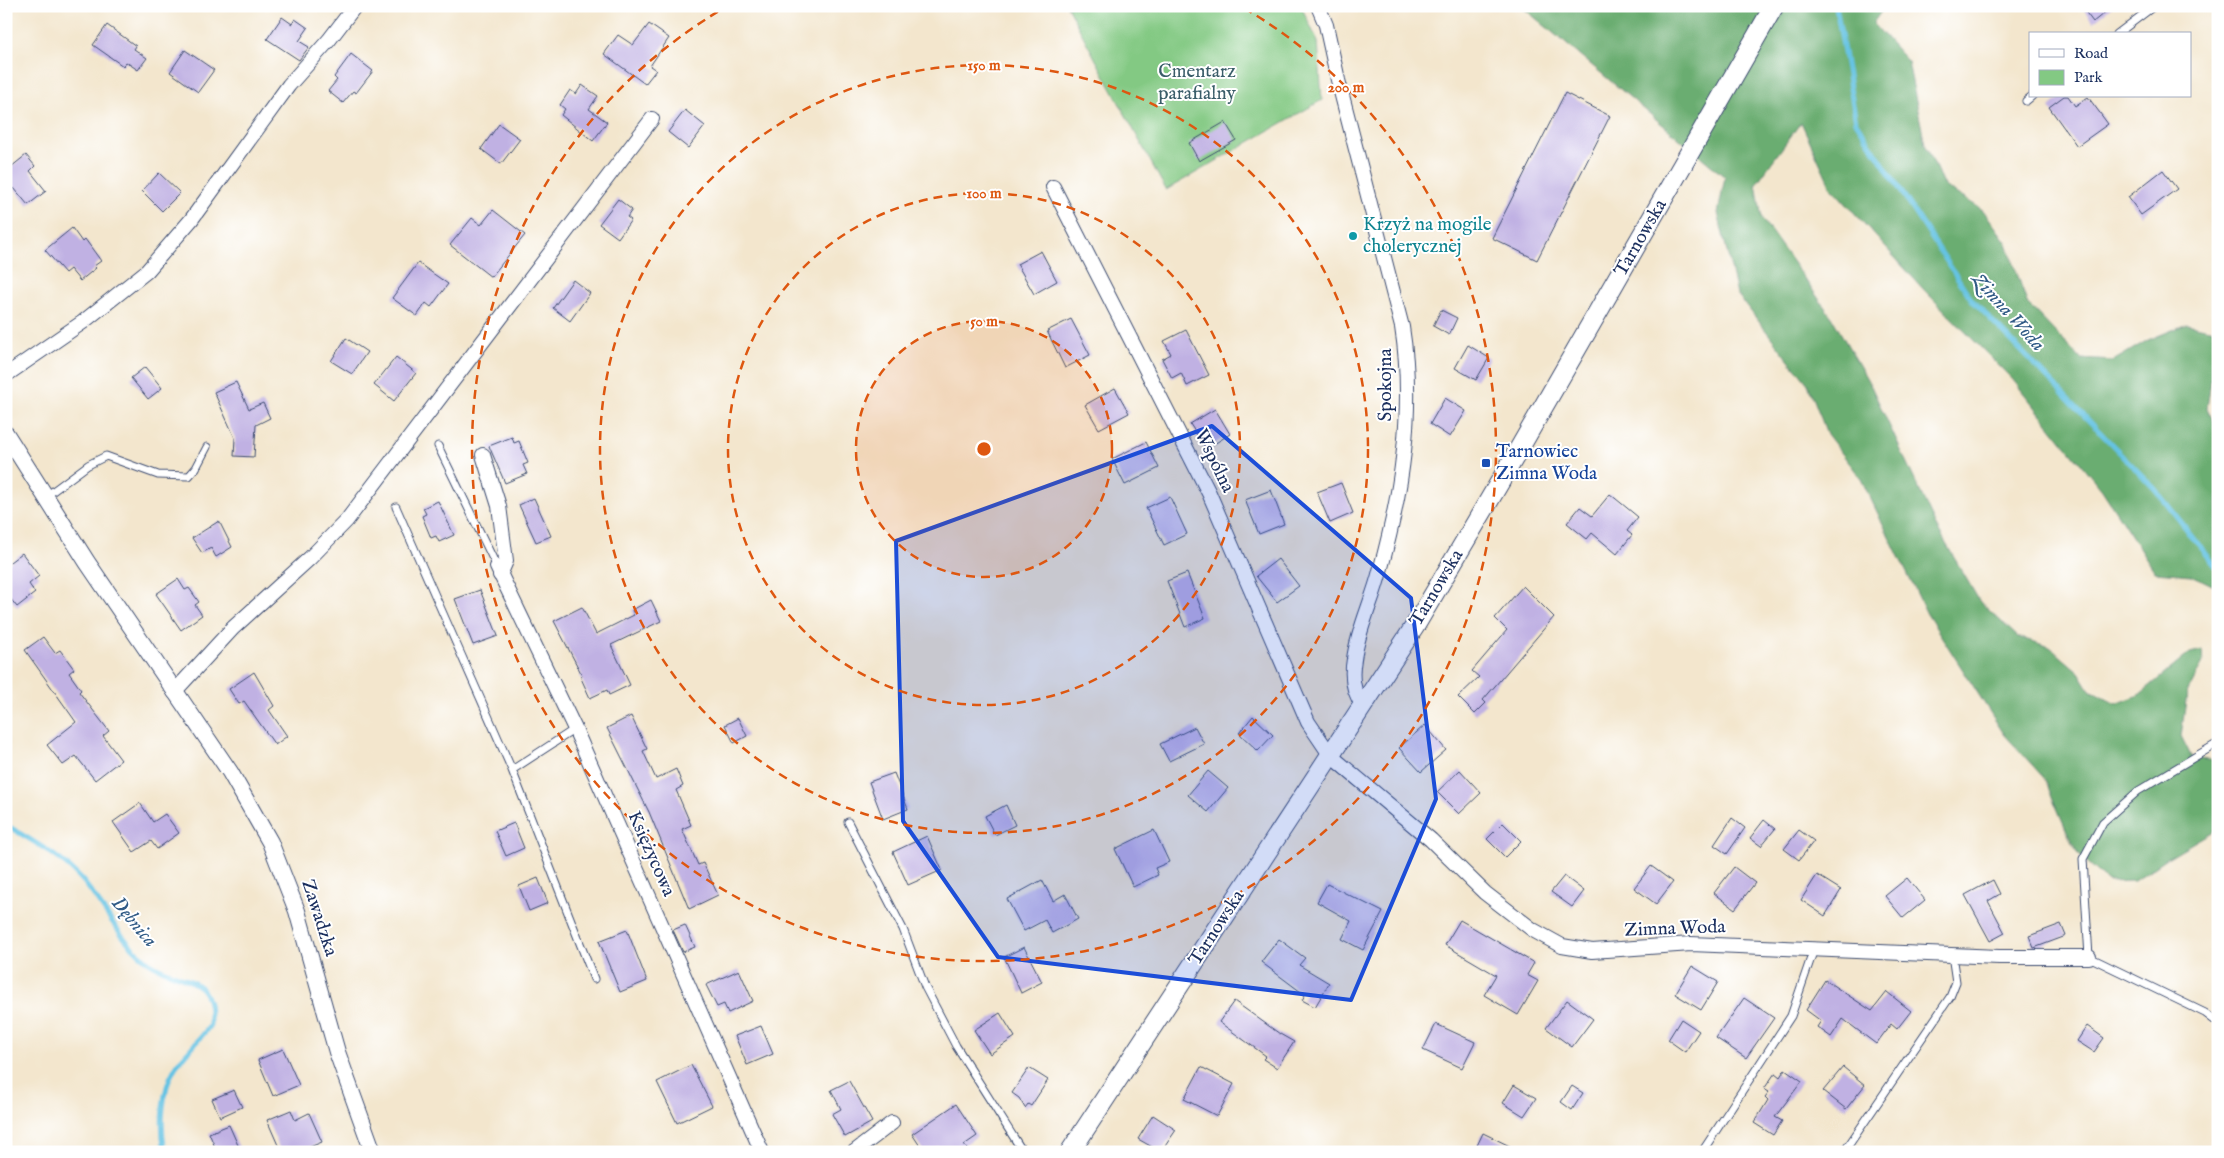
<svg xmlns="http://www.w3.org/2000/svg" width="2224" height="1158" font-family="'IM FELL English',serif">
<rect width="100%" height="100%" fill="#fff"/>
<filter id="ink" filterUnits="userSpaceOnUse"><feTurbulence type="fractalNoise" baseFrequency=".02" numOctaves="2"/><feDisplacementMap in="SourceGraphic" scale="10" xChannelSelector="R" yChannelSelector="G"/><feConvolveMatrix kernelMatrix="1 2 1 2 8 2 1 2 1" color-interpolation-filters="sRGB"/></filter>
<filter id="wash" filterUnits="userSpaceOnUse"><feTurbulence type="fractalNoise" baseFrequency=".0096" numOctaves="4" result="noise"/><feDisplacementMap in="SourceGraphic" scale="20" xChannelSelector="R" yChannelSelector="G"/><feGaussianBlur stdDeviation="1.12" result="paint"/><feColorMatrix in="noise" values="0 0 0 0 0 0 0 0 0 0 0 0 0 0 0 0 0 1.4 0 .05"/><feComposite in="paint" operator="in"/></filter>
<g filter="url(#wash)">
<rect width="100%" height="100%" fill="#f3e6cd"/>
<path fill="#83c983" stroke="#4f7c70" d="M1067,6H1301L1318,42L1322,100L1166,190Z"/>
<path fill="#6aad71" stroke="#426e68" d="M1521,6H1885L1873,23L1908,62L1925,144L1944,186L1983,210L2007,243L2027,303L2081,359L2113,361L2148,340L2187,324L2218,331L2207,408L2218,431V588L2192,575L2155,572L2102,490L2013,380L1925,291L1831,187L1801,122L1756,184L1762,219L1831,316L1871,386L1938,530L1980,602L2018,637L2050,647L2079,672L2090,690L2116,704L2139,695L2190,653L2202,650L2203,662L2187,693L2181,736L2192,758L2215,761L2218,759V828L2167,858L2134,881L2108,882L2083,859L2072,843L2044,778L2004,734L1927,614L1860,477L1827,434L1808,384L1737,294L1718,213L1725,177Z"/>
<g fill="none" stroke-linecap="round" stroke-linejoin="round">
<path stroke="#65c3e3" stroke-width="5" d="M1836,6L1856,122L1972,300L2155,489L2218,569
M6,825C34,842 61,856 83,881C104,907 119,938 145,959C160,973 191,977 202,989C211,1000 210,1012 210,1025C200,1041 185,1052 175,1068C161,1091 160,1126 165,1152"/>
</g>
<g id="blocks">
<path fill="#c0b1e3" d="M2081,6H2113L2093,22Z
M282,17L292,24L295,19L308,28L299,41L309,47L299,60L267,39Z
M649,24L669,38L650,66L656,70L645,84L604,54L618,35L633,45Z
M107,25L136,46L134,49L147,58L138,70L126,62L123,66L93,45Z
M185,50L214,70L198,92L170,72Z
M351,54L373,71L356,93L353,91L343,103L328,91L337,80L334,77Z
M582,85L598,96L589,109L607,122L593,141L561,115L565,109L560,105L570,90L576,94Z
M1565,93L1610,116L1537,260L1492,238Z
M2064,96H2068L2075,106L2088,97L2108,124L2077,146L2049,107Z
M685,110L705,126L688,148L668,132Z
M1225,122L1236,140L1199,161L1189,143Z
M499,124L520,139L501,164L481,149Z
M26,155L35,166L30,171L46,191L28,205L14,188L6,194V171Z
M2163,170L2177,189L2141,215L2128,197Z
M159,173L180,193L162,211L142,191Z
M618,199L632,210L627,217L631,220L618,238L599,224Z
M493,210L525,235L491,277L450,245L472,218L481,225Z
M72,228L82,242L85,239L101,261L94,266L96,268L80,281L70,269L65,273L45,250Z
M1041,251L1057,281L1034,294L1017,264Z
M418,263L448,284L431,307L426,303L417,316L392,298Z
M573,280L590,293L570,321L553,308Z
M1441,310L1457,318L1449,335L1433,326Z
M1071,319L1090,355L1065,368L1047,331Z
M1186,330L1209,375L1187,386L1181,373L1172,378L1162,359L1171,354L1164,341Z
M346,338L367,352L352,374L331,361Z
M1468,345L1489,358L1476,380L1455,368Z
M396,357L416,373L394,401L374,385Z
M145,367L162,388L148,399L131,378Z
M236,382L249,409L263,403L270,418L256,425L254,457L234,456L235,438L214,392Z
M1115,388L1129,413L1099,429L1085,405Z
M1445,398L1466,411L1450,437L1430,424Z
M1215,409L1230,434L1206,449L1190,424Z
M512,437L514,443L519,441L528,463L523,465L527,474L505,483L489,446Z
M1146,442L1159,468L1125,485L1112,459Z
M1341,483L1353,513L1330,523L1317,492Z
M1271,490L1284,524L1259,534L1245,500Z
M1610,494L1638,517L1627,531L1632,535L1617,554L1592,533L1587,539L1567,523L1580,507L1592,516Z
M1170,497L1187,534L1164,545L1146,508Z
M534,498L551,536L536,542L519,505Z
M438,501L454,535L439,542L436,536L431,538L422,516L426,514L423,508Z
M219,521L232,547L216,557L211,548L202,553L192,538Z
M22,553L39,576L29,584L35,593L17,607L6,593V565Z
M1278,559L1299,586L1277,602L1256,576Z
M1187,573L1205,618L1185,627L1167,581Z
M178,579L185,590L189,588L199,602L195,605L202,615L181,630L156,594Z
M1523,586L1554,617L1483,700L1486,703L1475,714L1458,697L1479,677L1472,671L1507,630L1495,618Z
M480,590L498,636L473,645L455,599Z
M651,600L661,621L611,645L630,685L609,695L607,690L590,698L580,676L582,675L554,621L582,607L596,634L634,615L632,610Z
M43,637L55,653L60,650L74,669L69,673L81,690L79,692L109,731L103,736L121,760L95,780L76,756L63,765L47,745L76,722L25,650Z
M254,672L274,706L269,710L287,736L275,745L244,701L239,704L229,689Z
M631,716L647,749L643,751L656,779L676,769L683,786L676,790L691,825L682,829L698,865L703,863L718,895L689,909L649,812L607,728Z
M1253,716L1273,735L1258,751L1239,733Z
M738,718L747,736L734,743L725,725Z
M1425,725L1446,750L1421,772L1399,748Z
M1195,727L1204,744L1169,761L1160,744Z
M1460,770L1481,793L1459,814L1437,792Z
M1208,771L1228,788L1208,812L1188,795Z
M894,773L908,809L883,819L869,782Z
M140,803L153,822L165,814L179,833L157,849L151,841L134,852L113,822Z
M1006,805L1015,825L995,835L985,816Z
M1732,818L1745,828L1727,854L1714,845Z
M1764,820L1775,829L1761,846L1750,838Z
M514,823L524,848L506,856L495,831Z
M1503,823L1521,841L1505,857L1487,839Z
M1154,830L1169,862L1155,868L1158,875L1133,887L1115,849Z
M1799,830L1814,841L1799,860L1784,849Z
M927,836L942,870L908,885L893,852Z
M1651,866L1673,882L1656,904L1634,888Z
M1734,867L1755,883L1735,909L1714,893Z
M1817,875L1841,890L1825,916L1801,900Z
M1564,876L1584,891L1572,907L1551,892Z
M538,878L548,903L529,911L519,886Z
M1907,878L1925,900L1903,918L1885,896Z
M1042,880L1053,901L1065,894L1078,919L1052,933L1045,920L1024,931L1007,899Z
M1993,880L2000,894L1988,901L2005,933L1990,941L1965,895Z
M1327,884L1383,912L1363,950L1342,939L1351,921L1317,902Z
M1460,920L1534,963L1527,975L1538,981L1518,1015L1484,995L1496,975L1445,945Z
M2061,924L2066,936L2034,948L2029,936Z
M685,925L695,947L683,952L673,930Z
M627,930L647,981L620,992L599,941Z
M1279,939L1305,958L1299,965L1329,983L1315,1007L1302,1000L1305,995L1261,962Z
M1024,947L1042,982L1021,993L1004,957Z
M1692,966L1718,982L1701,1010L1675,994Z
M739,970L753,1001L728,1013L724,1004L717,1007L706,985Z
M1825,980L1872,1011L1887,992L1911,1011L1897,1029L1891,1024L1876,1044L1843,1019L1831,1037L1817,1027L1821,1021L1806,1010Z
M1744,998L1774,1018L1746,1058L1716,1038Z
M1567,1000L1593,1019L1572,1047L1546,1028Z
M1234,1001L1280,1034L1294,1042L1277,1068L1263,1059L1266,1056L1219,1022Z
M1000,1013L1015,1037L990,1054L974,1030Z
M1681,1019L1699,1031L1685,1052L1668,1040Z
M1436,1024L1475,1042L1462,1068L1423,1050Z
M761,1026L773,1054L747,1065L735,1036Z
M2087,1026L2104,1038L2094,1052L2077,1041Z
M283,1049L299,1085L273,1096L258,1060Z
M691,1065L712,1106L677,1123L657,1082Z
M1201,1067L1234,1084L1217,1116L1184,1099Z
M1843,1067L1865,1085L1846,1109L1823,1091Z
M1029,1068L1048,1080L1031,1106L1028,1104L1025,1108L1019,1098L1012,1093Z
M1785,1069L1802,1081L1775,1117L1782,1121L1773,1135L1754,1123L1768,1100L1765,1097L1769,1092L1764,1089L1775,1073L1780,1077Z
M849,1081L872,1122L845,1137L832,1114L841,1109L831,1090Z
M1514,1085L1536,1098L1524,1116L1503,1103Z
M1572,1086L1583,1093L1572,1110L1561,1102Z
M234,1090L242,1107L220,1117L212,1099Z
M956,1104L977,1136L964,1145L969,1152H942L938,1146L930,1152H924L912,1134Z
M291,1110L295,1120L309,1113L322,1142L298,1152H281L267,1120Z
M1153,1115L1176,1130L1161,1152L1138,1139Z
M229,1125L241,1152H217L209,1133Z
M1483,1133L1522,1152H1474Z"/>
</g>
</g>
<g filter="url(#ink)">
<use href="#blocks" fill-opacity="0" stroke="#3b4a6f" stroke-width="1"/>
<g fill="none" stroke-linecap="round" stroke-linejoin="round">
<defs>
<path id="service" d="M2117,34L2154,6
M2026,101L2032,96
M438,446L497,567
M45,497L88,465L106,456L158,475L189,476L196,468L207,447
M396,507L512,770L594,979
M2218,743L2138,791L2103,822L2083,859L2089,957L2205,1013L2218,1023
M512,770L575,729
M848,822L903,929L925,987L956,1046L1023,1152
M1702,1152L1791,1016L1814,949
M1844,1152L1950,997L1956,982L1952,955"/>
<path id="minor" d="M1318,6L1326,25L1338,80L1402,327C1415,409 1402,492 1380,571C1373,600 1358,629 1354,659C1351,676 1352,691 1363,705
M1053,187L1209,493L1308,722L1331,756L1431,840L1485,893L1533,930L1562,946L1592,951L1691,944L1999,957H2089
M6,375L83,322L147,271L191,220L289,85L329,40L355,6
M483,455L499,506L506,561L500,575
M497,567L575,729L762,1152
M174,692L233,628L310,558L347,520L652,119
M854,1152L892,1123"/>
<path id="tertiary" d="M6,434L87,562L230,772L270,842L297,911L337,1052L373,1152"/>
<path id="secondary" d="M1070,1152L1415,626L1504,475L1774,6"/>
</defs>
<use href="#service" stroke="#3b4a6f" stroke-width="9"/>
<use href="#minor" stroke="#3b4a6f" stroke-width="16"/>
<use href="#tertiary" stroke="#3b4a6f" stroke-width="18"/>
<use href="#secondary" stroke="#3b4a6f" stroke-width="21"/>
<use href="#service" stroke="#fff" stroke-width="7"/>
<use href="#minor" stroke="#fff" stroke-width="14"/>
<use href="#tertiary" stroke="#fff" stroke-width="16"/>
<use href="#secondary" stroke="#fff" stroke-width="19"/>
</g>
</g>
<path fill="#1d4ed8" fill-opacity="0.2" stroke="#1d4ed8" stroke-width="4" stroke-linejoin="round" d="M1212,426L1411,598L1436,799L1351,1000L998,957L903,821L896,541Z"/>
<circle cx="984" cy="449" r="128" fill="#de5710" fill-opacity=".12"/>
<g fill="none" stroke="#de5710" stroke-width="2.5" stroke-dasharray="9 6">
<circle cx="984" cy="449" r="128"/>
<circle cx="984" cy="449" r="256"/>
<circle cx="984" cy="449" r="384"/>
<path d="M1244 8A512 512 0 1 1 724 8"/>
</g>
<circle fill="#0f9aa8" stroke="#fff" stroke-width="2" cx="1353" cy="236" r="5"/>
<rect fill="#1a4fb4" stroke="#fff" stroke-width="2" x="1481" y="458" width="10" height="10" rx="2.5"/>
<g text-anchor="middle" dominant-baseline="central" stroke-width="4" stroke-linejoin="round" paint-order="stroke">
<g font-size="19" fill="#3a5d69" stroke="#fff">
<text x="1197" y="72">Cmentarz<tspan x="1197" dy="22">parafialny</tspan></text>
</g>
<g font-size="19" fill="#0d838f" stroke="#fff" text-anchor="start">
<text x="1363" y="225">Krzyż na mogile<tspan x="1363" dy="22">cholerycznej</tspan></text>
</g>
<g font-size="19" fill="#1b2f5e" stroke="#fff">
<text transform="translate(1641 238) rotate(-60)">Tarnowska</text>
<text transform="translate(1386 385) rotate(-90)">Spokojna</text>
<text transform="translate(1214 461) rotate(64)">Wspólna</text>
<text transform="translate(1437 588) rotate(-59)">Tarnowska</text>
<text transform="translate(651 854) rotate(66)">Księżycowa</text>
<text transform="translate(319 918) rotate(72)">Zawadzka</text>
<text transform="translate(1217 928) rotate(-57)">Tarnowska</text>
<text transform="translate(1675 929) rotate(-2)">Zimna Woda</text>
</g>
<g font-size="19" fill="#164399" stroke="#fff" text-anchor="start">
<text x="1496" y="452">Tarnowiec<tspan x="1496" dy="22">Zimna Woda</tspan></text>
</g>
<g font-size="20" font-style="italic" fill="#315b86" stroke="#fff">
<text transform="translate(2008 312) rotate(48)">Zimna Woda</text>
<text transform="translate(134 922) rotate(50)">Dębnica</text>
</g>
</g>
<circle cx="984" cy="449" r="8" fill="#de5710" stroke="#fff" stroke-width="2.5"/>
<g font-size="15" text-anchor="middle" font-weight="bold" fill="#de5710" stroke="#fff" stroke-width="4" stroke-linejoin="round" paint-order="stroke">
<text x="984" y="70">150 m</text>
<text x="1346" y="92">200 m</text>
<text x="984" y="198">100 m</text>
<text x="984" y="326">50 m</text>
</g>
<rect width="2224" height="1158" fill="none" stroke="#fff" stroke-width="25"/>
<rect x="2029" y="32" width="162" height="65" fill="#ffffff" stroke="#a4acbf"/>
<rect x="2039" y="49" width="25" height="8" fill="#ffffff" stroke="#a4acbf"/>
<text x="2074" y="58" font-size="15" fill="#1b2f5e">Road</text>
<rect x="2039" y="70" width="25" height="15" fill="#83c983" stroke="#a4acbf"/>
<text x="2074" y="82" font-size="15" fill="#1b2f5e">Park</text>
</svg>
